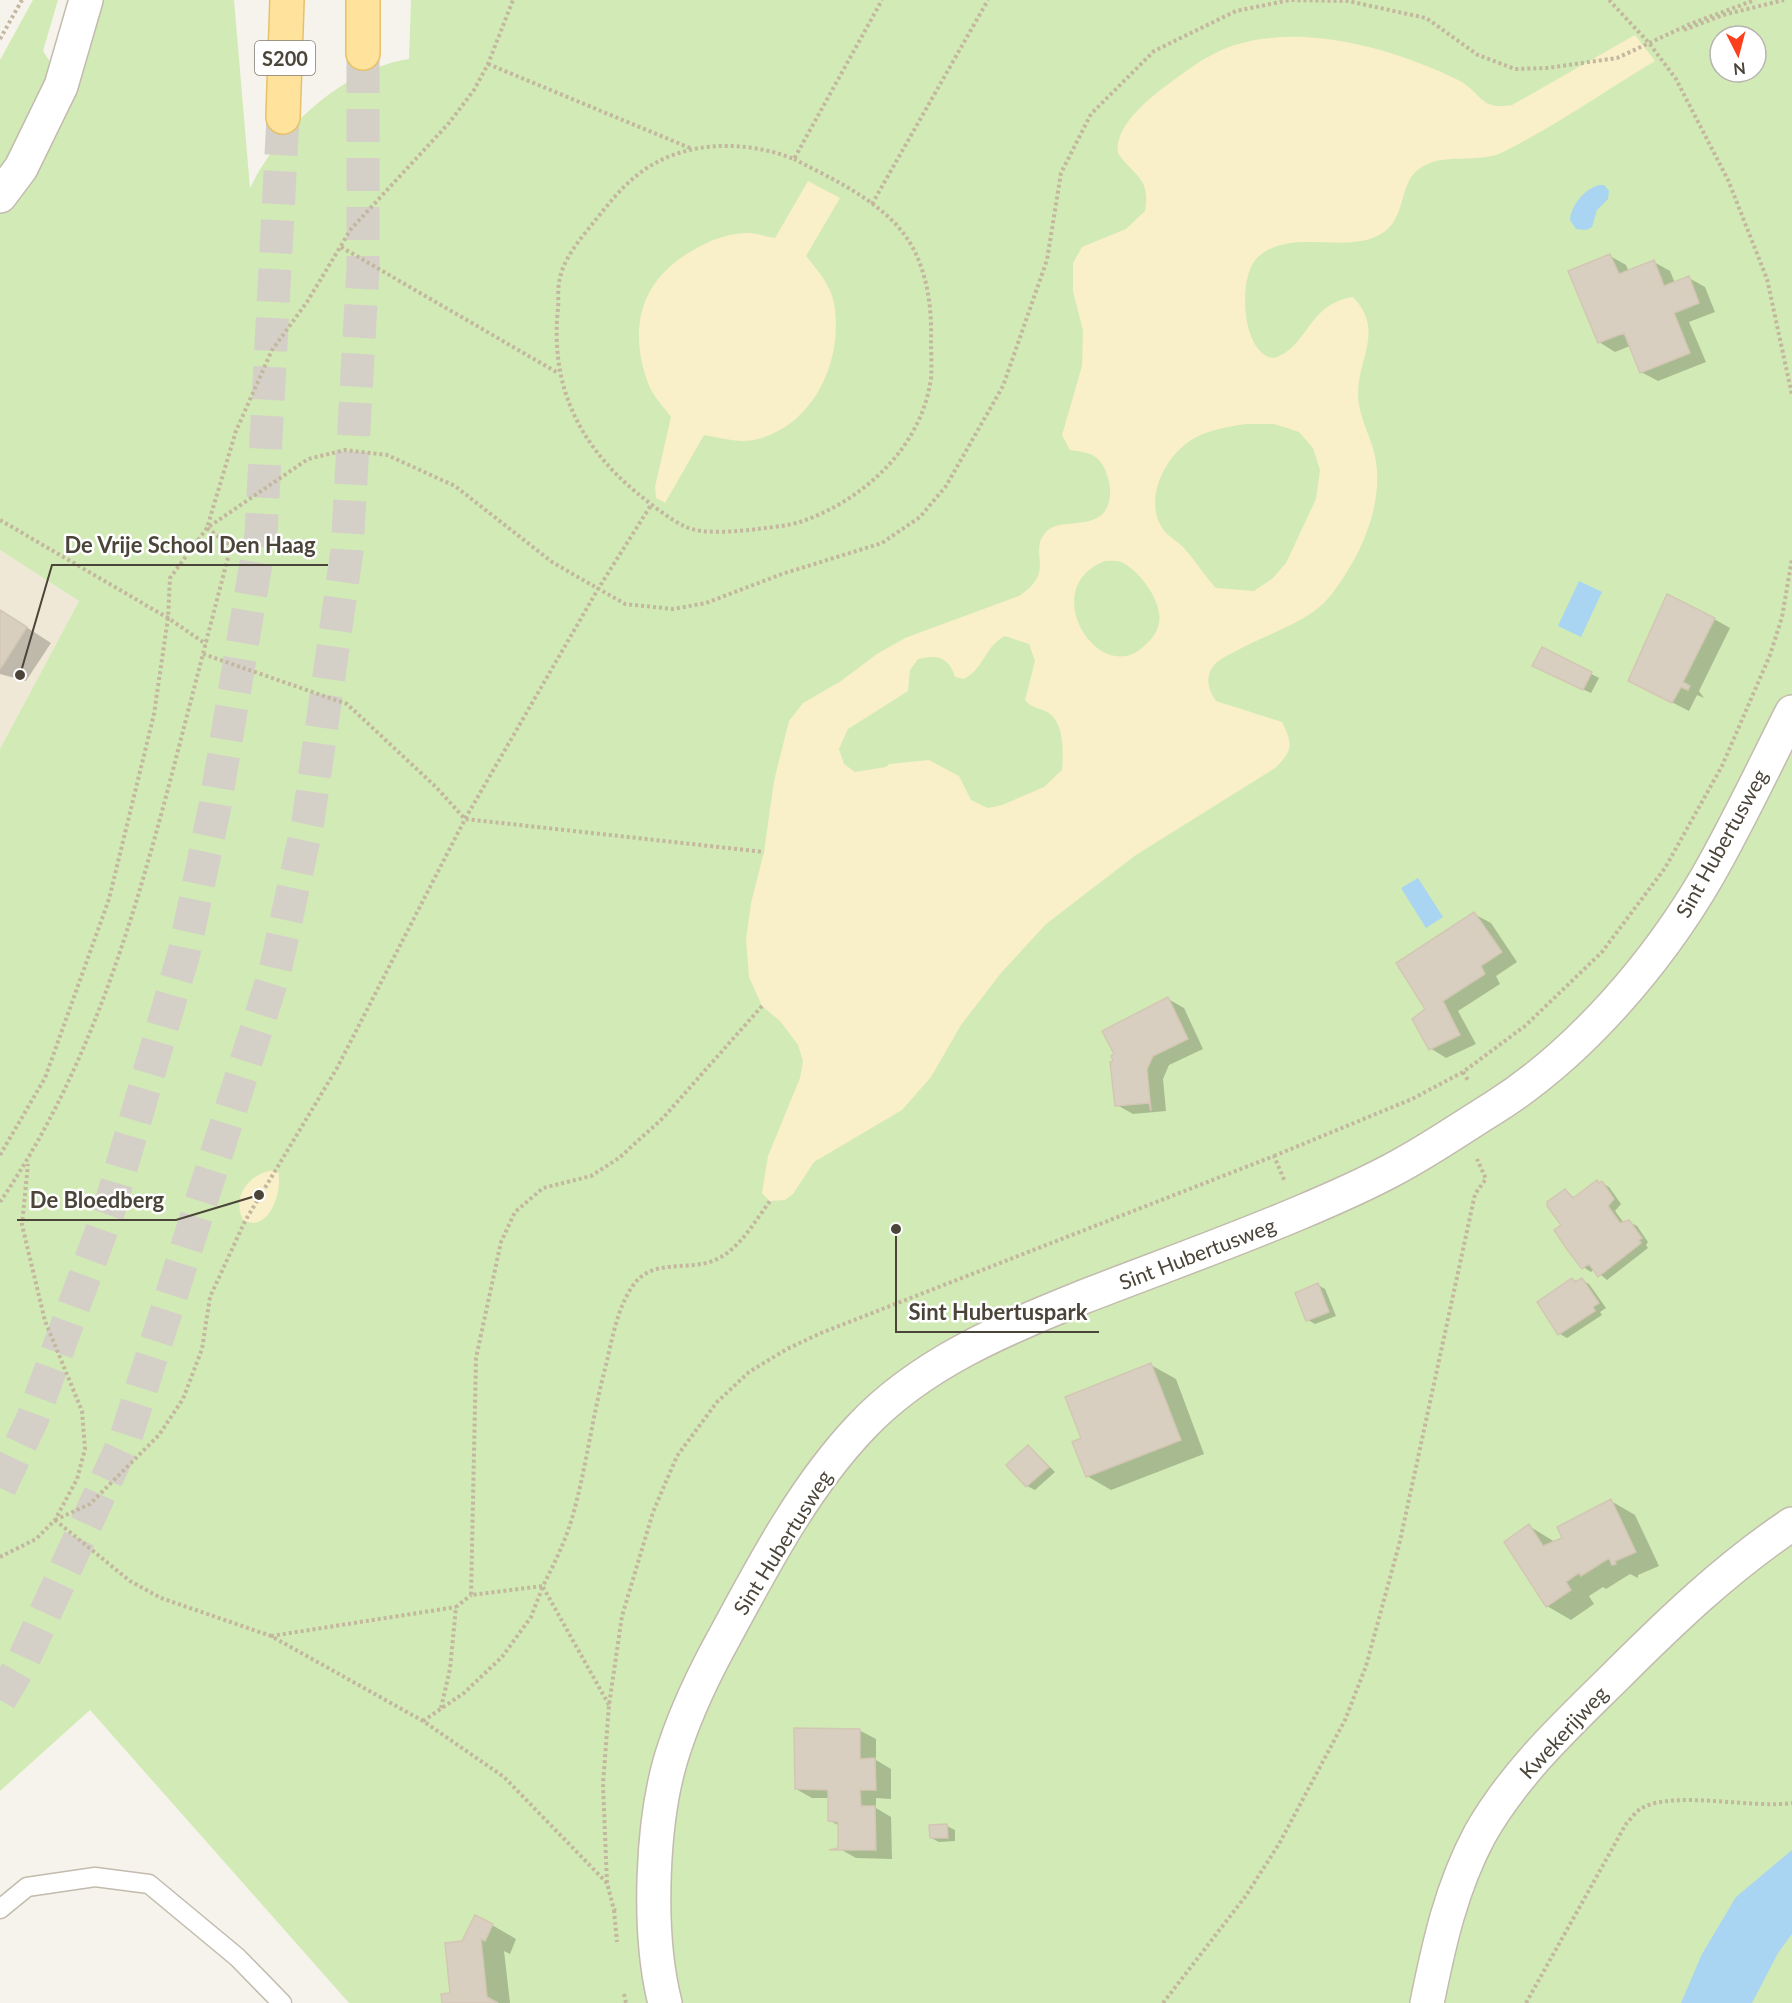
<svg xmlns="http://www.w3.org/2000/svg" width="1792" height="2003" font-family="Lato,sans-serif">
<rect width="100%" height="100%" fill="#f6f3ec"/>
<path fill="#efe8d6" d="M0,550L79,601L0,749Z"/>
<path fill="#d2eab5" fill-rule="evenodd" d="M33,0H58L43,51L54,68L0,179V60Z
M96,0H234L250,188C279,129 343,69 409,59L411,0H1792V2003H349L90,1710L0,1791V749L79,601L0,550V212L17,189ZM1720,36H1756V72H1720Z"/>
<path fill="#f9efc9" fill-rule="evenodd" d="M1635,35L1655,61C1606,90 1554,127 1503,152C1477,165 1443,151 1419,169C1398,184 1407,219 1381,234C1344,255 1292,227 1258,257C1237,275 1241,355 1274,358C1309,347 1307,304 1353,297C1385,331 1358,356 1358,395C1358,415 1371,437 1375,456C1385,504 1360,558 1331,595C1309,623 1268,633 1238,650C1229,655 1218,659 1212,668C1205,679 1209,691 1216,701L1282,722C1293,744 1293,751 1275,768L1136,855L1046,924L1001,973L961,1025L931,1077L902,1110L814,1162L793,1194L785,1200L770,1201L762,1193L768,1156L800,1078L803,1061L798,1045L780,1021L762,1006L749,977L746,940L751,903L764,852L774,781L789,721L803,703L841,681L877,654L905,638L1019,596C1057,571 1028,554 1045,533C1060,514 1107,536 1110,495C1111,485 1107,472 1102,464C1094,452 1083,452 1070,450L1062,435L1082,366L1083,331L1073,291V263L1082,247L1126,229L1145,211C1151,177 1134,177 1118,153C1114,128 1145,102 1163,88C1182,74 1202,58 1224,49C1295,20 1393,48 1458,80C1482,92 1479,111 1512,105ZM1246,424H1274L1299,432L1313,448L1320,470L1316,499L1286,563L1273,578L1254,591L1216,588C1203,574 1194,558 1181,545C1174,539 1165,534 1161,526C1144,496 1167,454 1193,439C1210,429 1228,427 1246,424ZM1105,561C1111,561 1118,560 1123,563C1141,572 1163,603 1159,623C1157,633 1151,640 1144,646C1100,689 1035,588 1105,561ZM1005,636L1029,644L1035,661L1025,700C1032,709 1042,708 1050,714C1065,726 1063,754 1062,770L1044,787L1002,805L988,808L971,800L959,776L929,760L889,764L886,767L855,772L844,764L839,749L848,729L908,691L910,670L918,659C937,654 949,657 955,677L964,679C985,668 983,648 1005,636Z
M808,181L840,198L806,256C818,271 830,284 834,303C844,359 815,424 758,439C740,444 722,438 704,435L665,503L656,498L655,487L671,417C663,406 652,395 648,383C627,325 642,277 697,248C713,239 730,233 749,233C757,233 767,237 775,238Z
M274,1170L278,1172C283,1191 269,1234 243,1220C231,1196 250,1173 274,1170Z"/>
<path fill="#a9d4f2" d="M1599,185H1604L1609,191L1608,199L1597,210L1592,227L1586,230L1576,229L1570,220C1571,205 1585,189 1599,185Z
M1579,581L1602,592L1581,637L1558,626Z
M1418,878L1443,917L1426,928L1401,888Z
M1792,1850V1934L1778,1953L1752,2003H1681L1702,1954L1736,1897Z"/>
<path fill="#0003" d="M1610,256L1626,265L1629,272L1654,262L1670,271L1675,283L1689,278L1705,287L1715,312L1689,322L1706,362L1658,381L1641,372L1630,346L1615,352L1599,342Z
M0,610L51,643L26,681L0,674Z
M1714,619L1730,628L1699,691L1704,698L1697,695L1689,711L1646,689Z
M1543,649L1599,678L1591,693L1542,670Z
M1474,914L1491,923L1517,962L1496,976L1500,984L1458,1011L1476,1044L1446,1058L1430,1048L1427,1010Z
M1168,999L1184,1008L1203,1049L1169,1065L1163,1079L1166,1111L1133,1114L1117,1105Z
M1602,1183L1609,1187L1621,1204L1615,1211L1624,1223L1629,1222L1637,1226L1648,1242L1646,1245L1648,1248L1607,1280L1594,1269L1591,1272L1583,1267L1563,1225L1565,1191L1575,1198Z
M1572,1279L1578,1282L1582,1280L1589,1284L1606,1308L1600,1312L1602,1315L1567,1338L1560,1334Z
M1318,1285L1325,1289L1336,1316L1315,1324L1308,1320Z
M1151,1365L1176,1379L1204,1454L1111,1490L1087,1476L1083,1439Z
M1029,1446L1055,1472L1035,1490L1027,1486Z
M1611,1501L1635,1515L1659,1566L1638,1575V1578L1630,1574L1606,1589L1603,1587L1589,1596L1594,1604L1571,1620L1547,1606L1529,1526L1555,1542Z
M859,1730L876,1739V1760L891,1769V1799L876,1798V1808L891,1817L892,1859L856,1858L840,1849V1826L830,1821V1798H812L796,1789Z
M947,1826L955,1830V1841L939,1842L931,1838Z
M492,1925L516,1939L510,1954L504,1951L510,2003H443L452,1994L463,1942Z"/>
<path fill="#d8cfc1" stroke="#d3c7b4" stroke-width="1.5" d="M1610,254L1619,274L1654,260L1664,286L1689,276L1699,303L1674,313L1690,353L1640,373L1624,333L1598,343L1568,271Z
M1667,594L1715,618L1683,682L1690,686L1688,690L1681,687L1672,703L1628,681Z
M0,610L27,627L1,668H0Z
M1542,647L1592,672L1583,690L1532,666Z
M1474,912L1502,952L1481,966L1485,974L1443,1001L1460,1035L1429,1050L1412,1019L1425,1009L1396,963Z
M1168,997L1188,1039L1153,1056L1147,1069L1151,1111L1149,1103L1115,1106L1110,1062L1113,1061L1111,1056L1114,1054L1102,1031Z
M1597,1180L1599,1183L1602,1181L1614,1199L1608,1206L1620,1223L1629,1220L1642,1238L1639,1240L1641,1243L1598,1277L1589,1264L1582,1269L1566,1248L1554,1230L1561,1225L1547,1206V1202L1565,1189L1573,1198Z
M1572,1278L1575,1282L1582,1278L1599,1303L1593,1307L1595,1311L1558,1335L1537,1302Z
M1318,1283L1329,1312L1306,1321L1295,1293Z
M1151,1363L1181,1440L1086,1477L1072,1442L1081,1438L1065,1397Z
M1028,1445L1049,1467L1026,1487L1006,1465Z
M1611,1499L1636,1552L1615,1561L1616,1564L1612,1565L1609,1558L1581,1576L1579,1573L1566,1582L1571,1590L1546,1607L1504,1542L1529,1524L1543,1546L1562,1538L1557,1527Z
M794,1728L860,1729V1759L875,1758L876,1790H860L861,1806H875L876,1850H829L838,1848V1822L828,1821V1790L795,1789Z
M947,1824L948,1838H930L929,1825Z
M475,1915L493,1924L485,1941L481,1939L487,1997L498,2003H442L441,1994L450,1993L445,1943L462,1941Z"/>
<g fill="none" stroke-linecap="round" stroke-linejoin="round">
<path stroke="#d4d0c8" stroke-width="33" stroke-dasharray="33 16" stroke-linecap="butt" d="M0,1488L32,1420L108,1213L184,953L215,806L261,534L283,117
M0,1700L24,1659L126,1437L275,971L308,821L347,551L363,268V53"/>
<defs>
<path id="lane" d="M0,1909L27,1887L95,1877L149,1884L237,1957L282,2003"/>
<path id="street" d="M0,196L21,168L61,86L86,0
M665,2003C647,1932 651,1815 675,1746C688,1707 705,1672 725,1636C764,1564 804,1487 861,1427C921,1363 1004,1329 1083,1297C1155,1269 1228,1243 1299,1213C1330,1200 1362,1186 1392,1170C1427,1152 1461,1128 1495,1107C1580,1053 1657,963 1707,877C1738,823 1764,767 1792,712
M1427,2003C1439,1944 1451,1888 1480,1834C1514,1774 1564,1727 1613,1679C1669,1623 1726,1568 1792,1524"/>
<path id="primary" d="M363,53V0
M283,117L287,0"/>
</defs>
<use href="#lane" stroke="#c2bbae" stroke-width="21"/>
<use href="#street" stroke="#c2bbae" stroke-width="36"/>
<use href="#primary" stroke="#e6c16a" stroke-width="36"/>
<path stroke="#c4b79f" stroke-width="4" stroke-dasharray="3 3" stroke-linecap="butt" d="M1609,0L1649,43L1676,79L1728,180L1767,279L1792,395
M1684,30L1723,15L1784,0
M0,39L22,0
M488,64L690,148
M794,159C836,181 889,204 913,248C928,277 932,309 931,342C931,353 932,366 931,378C922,447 863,501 800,522C787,526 772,527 758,529C740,531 703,535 686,527C669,519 652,505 637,493C578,444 550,385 558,308C559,299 557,288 560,278C564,258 581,238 594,222C609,203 624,184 644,170C687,140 746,140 794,159L882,0
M872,204L988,0
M341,247L558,373
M0,520L168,618L206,644
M203,654L347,704L436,787L465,819L764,852
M762,1006L663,1118L619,1158L591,1176L543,1188L515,1212L501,1242L476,1358L471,1595L543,1586C555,1562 567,1538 574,1511C587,1463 593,1413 606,1365C612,1340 617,1309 632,1287C651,1257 687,1272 715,1260C739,1250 755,1221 770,1201
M1463,1072L1469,1082
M0,1155L45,1078L109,899L154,714L168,618L170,578L207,528L308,459L345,450L387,455L455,486L552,562L625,604L673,609L706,603L782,574L882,543L920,517L946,486L1003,386L1047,260L1061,173L1091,114L1154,51L1236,11L1290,0L1348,1L1426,18L1478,55L1515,69L1547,68L1617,58L1690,24L1755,0
M1274,1156L1412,1099L1463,1072L1525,1026L1602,952L1665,868L1722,766L1770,655L1782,617L1792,559
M0,1202C90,1070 134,919 174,766C193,692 212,619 231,546L207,528L236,431L272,350L307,302L351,229L449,123L474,90L488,64L513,0
M55,1520L90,1504L159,1435L183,1399L202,1349L210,1297L245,1221L337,1068L465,819L598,589L651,505
M55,1520L130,1581L161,1598L271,1636L423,1721L504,1777L607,1883L614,1910L618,1911
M0,1557L36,1539L55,1520L77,1479L85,1449L82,1411L45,1321L22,1225L28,1164
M543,1587L609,1705
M271,1636L456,1607
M441,1708L450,1669L456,1607L471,1595
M423,1721L464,1693L502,1657L531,1617L543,1586
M607,1883L603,1784L609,1705L622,1616L653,1512L677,1456L717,1402L749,1372L787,1349L821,1333L1274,1156L1285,1182
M614,1910L617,1942
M624,1994L626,2003
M1163,2003L1245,1897L1279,1844L1345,1720L1366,1666L1400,1541L1475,1194L1486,1179L1477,1159
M1526,2003L1626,1824C1631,1819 1636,1811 1642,1808C1673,1790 1753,1809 1792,1803"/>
<use href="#lane" stroke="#fff" stroke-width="18"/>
<use href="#street" stroke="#fff" stroke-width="33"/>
<use href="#primary" stroke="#ffe39c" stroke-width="33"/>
</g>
<g text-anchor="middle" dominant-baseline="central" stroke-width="5" stroke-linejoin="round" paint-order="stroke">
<rect fill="#fff" stroke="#817c74" stroke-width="1.5" x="255" y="41" width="60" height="34" rx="4.5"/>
<g font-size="20" font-weight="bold" fill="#4b4439">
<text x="285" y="58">S200</text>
</g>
<g font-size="21" fill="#4b4439" stroke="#fff">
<text transform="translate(1721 843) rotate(-61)">Sint Hubertusweg</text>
<text transform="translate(1197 1253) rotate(-21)">Sint Hubertusweg</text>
<text transform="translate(782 1542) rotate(-58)">Sint Hubertusweg</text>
<text transform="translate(1563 1732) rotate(-47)">Kwekerijweg</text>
</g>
</g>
<path fill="none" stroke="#4b4439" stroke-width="2" d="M20 675L52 565H328M259 1195L176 1220H17M896 1229L896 1332H1099"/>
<g fill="#4b4439" stroke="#fff" stroke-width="2">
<circle cx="20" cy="675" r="6"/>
<circle cx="259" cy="1195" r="6"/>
<circle cx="896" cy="1229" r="6"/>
</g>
<g font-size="22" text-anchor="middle" font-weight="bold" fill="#4b4439" stroke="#fff" stroke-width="5" stroke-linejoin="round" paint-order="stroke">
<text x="190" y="553">De Vrije School Den Haag</text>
<text x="97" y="1208">De Bloedberg</text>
<text x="998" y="1320">Sint Hubertuspark</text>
</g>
<g transform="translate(1738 54) rotate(174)"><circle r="28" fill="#ffffff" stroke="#b7b4b0" stroke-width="1.5"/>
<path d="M0-4.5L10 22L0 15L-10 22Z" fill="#fc3f1d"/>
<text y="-9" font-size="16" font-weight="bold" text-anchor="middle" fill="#4b4439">N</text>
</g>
</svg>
